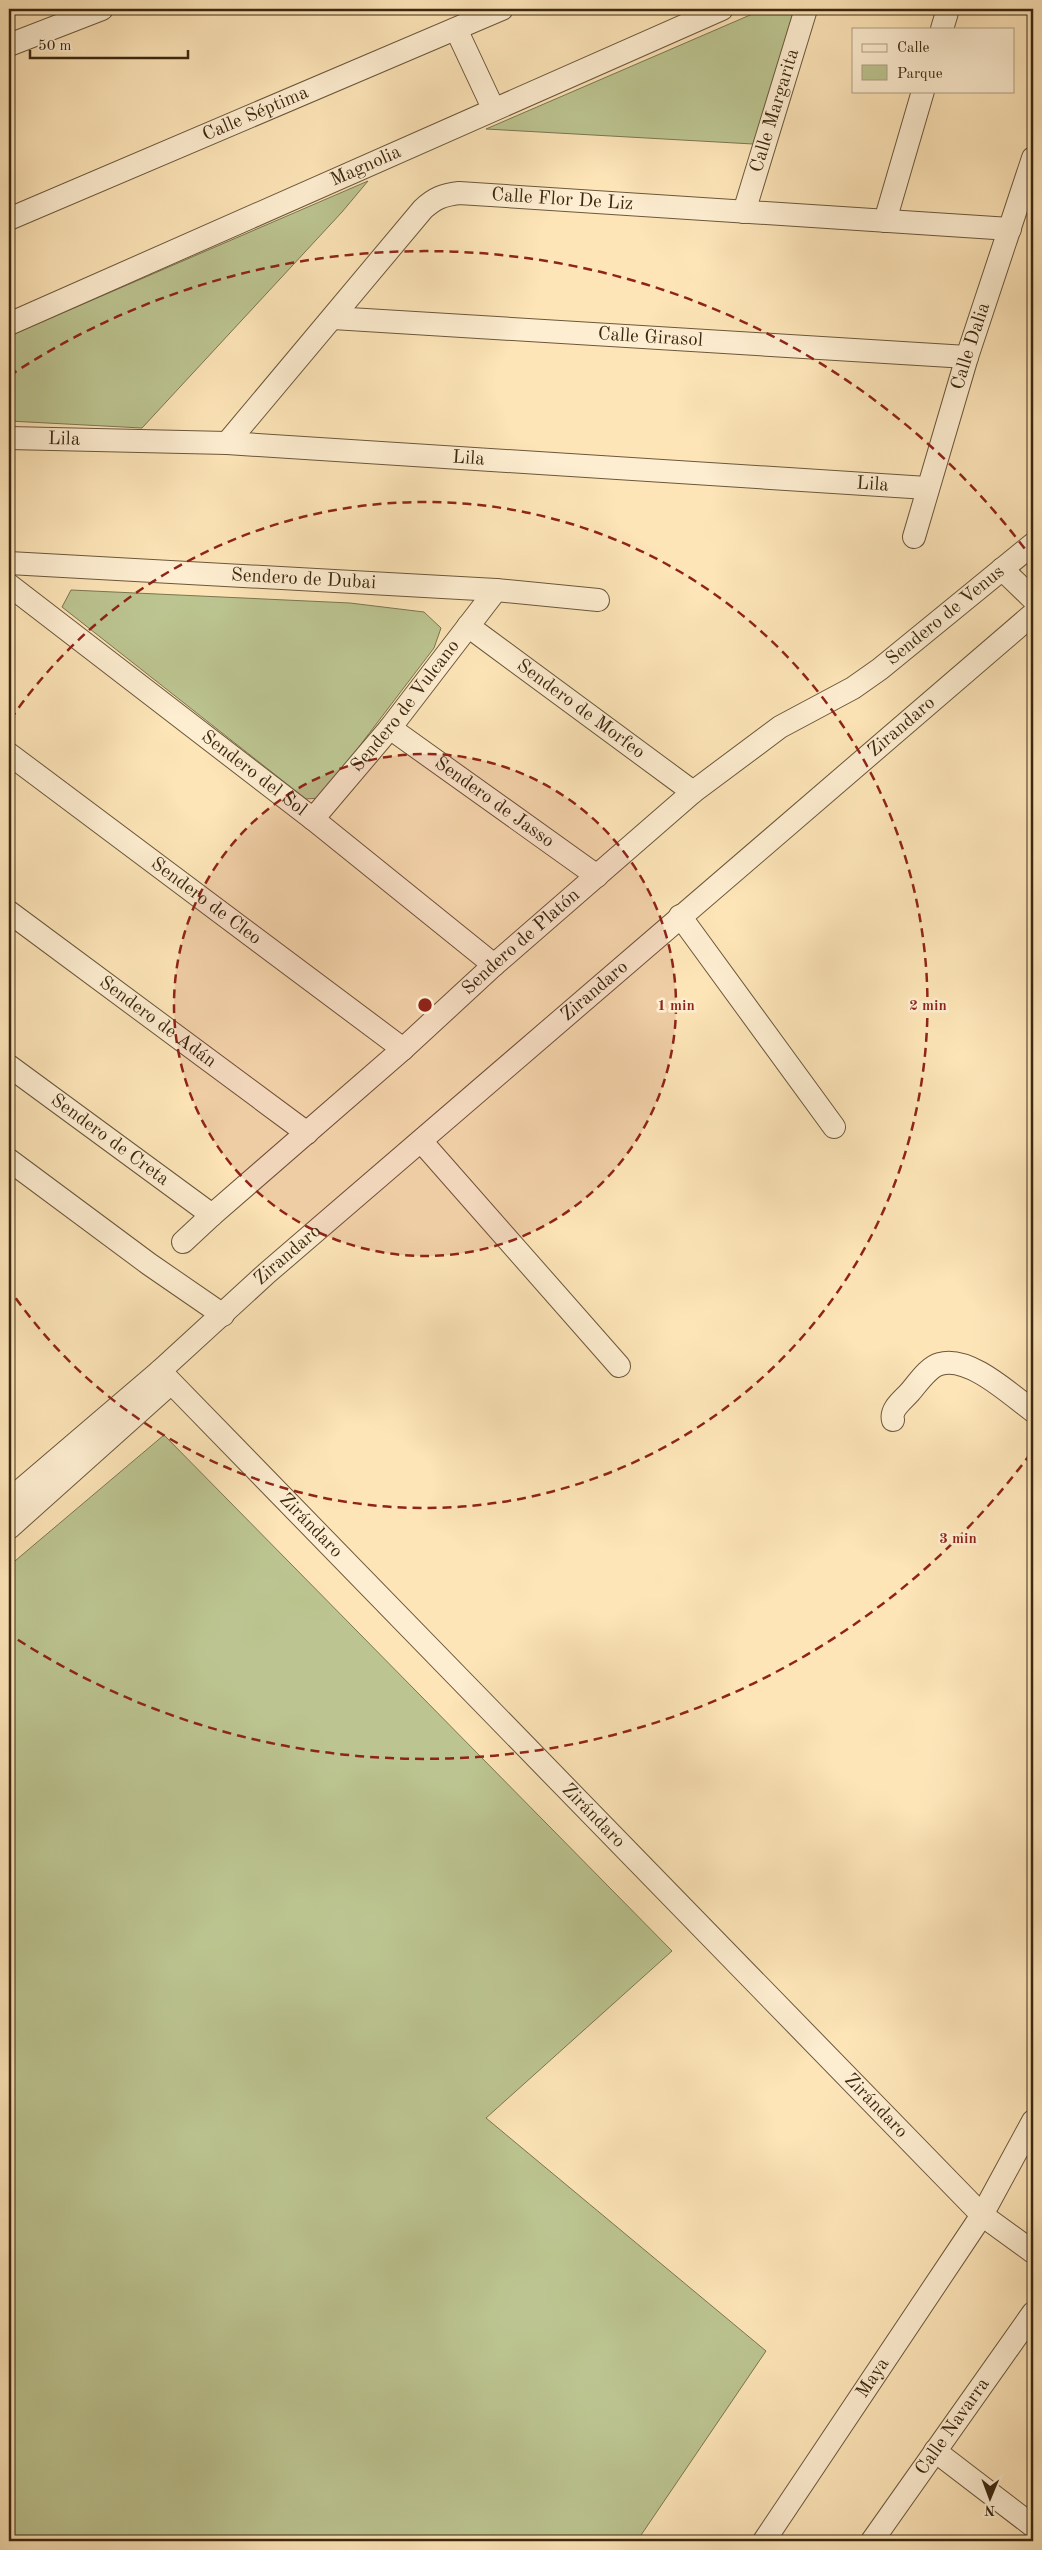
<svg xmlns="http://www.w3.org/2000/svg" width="1042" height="2550" font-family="'Old Standard TT',serif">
<rect width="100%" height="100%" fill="#fde5b8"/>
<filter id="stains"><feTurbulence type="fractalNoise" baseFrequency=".004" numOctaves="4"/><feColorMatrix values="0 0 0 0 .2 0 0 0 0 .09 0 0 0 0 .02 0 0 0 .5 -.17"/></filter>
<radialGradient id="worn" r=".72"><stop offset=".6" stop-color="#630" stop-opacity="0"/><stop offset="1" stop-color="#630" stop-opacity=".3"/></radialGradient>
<path fill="#bcc591" stroke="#7c7651" d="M764,9H789L796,16L753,144L486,129Z
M368,181L342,212L142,428L9,421V336Z
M71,590L350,603L424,612L441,628L434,648L320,798L306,799L62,607Z
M164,1435L672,1951L486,2118L766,2351L637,2541H9V1566Z"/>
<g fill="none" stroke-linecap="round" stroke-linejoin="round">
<defs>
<g id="minor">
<path d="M456,29L493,108"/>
<path d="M942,29L948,9"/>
<path d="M9,45L102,9"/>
<path id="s1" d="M744,212L806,9"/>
<path id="s2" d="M9,219L502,9"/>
<path d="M885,221L923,91"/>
<path id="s3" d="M333,318L967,357"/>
<path id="s4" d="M9,324L722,9"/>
<path id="s5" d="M9,438L227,443L927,488"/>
<path id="s6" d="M227,443L423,209C435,198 443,195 459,193L1010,229"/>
<path id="s7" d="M914,537L967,357L1033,158"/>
<path id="s8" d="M9,563L496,590L598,600"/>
<path d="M1002,569L1033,599"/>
<path id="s9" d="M9,585L313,819L494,965"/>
<path id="s10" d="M468,626L693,792"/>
<path id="s11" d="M390,728L597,876"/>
<path id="s12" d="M9,754L403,1049"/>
<path id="s13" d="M313,819L390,728L496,590"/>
<path id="s14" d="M9,912L307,1133"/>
<path d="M680,916L834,1127"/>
<path id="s15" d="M9,1066L212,1215"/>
<path d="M421,1141L619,1366"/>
<path d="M9,1160L149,1264L223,1315"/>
<path id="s16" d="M183,1242L212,1215L403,1049L494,965L693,792L780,727L853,688L880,669L1033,544"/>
<path id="s17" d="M160,1371L982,2215L1033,2252"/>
<path d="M893,1420C890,1409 903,1400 910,1392C918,1383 928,1367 940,1364C969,1355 1011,1395 1033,1411"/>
<path id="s18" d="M9,1500L160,1371L267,1273L1033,614"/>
<path d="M9,1528L171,1383"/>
<path d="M935,2451L1033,2526"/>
<path id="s19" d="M764,2541L982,2215L1033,2121"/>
<path id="s20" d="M872,2541L1033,2313"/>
</g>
</defs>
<use href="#minor" stroke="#6c573b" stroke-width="24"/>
<use href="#minor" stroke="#feeed1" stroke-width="22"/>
</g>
<circle cx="425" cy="1005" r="251" fill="#8f2418" fill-opacity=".12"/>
<g fill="none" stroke="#8f2418" stroke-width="2.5" stroke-dasharray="9 6">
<circle cx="425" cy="1005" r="251"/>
<path d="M10 720A503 503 0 1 1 10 1290"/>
<path d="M1031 1453A754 754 0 0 1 9 1634M9 376A754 754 0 0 1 1031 557"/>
</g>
<g text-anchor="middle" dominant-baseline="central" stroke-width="5" stroke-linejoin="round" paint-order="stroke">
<g font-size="19" fill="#3c2811" stroke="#feeed1">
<text stroke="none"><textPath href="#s1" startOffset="106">Calle Margarita</textPath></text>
<text stroke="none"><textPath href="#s2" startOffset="268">Calle Séptima</textPath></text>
<text stroke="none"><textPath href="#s4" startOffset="390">Magnolia</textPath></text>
<text stroke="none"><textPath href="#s6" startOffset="449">Calle Flor De Liz</textPath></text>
<text stroke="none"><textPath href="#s3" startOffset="318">Calle Girasol</textPath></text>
<text stroke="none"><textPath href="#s7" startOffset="199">Calle Dalia</textPath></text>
<text stroke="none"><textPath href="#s5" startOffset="55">Lila</textPath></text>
<text stroke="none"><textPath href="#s5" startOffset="460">Lila</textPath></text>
<text stroke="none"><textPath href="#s5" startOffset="865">Lila</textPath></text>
<text stroke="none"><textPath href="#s8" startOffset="295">Sendero de Dubai</textPath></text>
<text stroke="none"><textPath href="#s16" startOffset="989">Sendero de Venus</textPath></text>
<text stroke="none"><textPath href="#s13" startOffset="146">Sendero de Vulcano</textPath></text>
<text stroke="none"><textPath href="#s10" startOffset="140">Sendero de Morfeo</textPath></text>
<text stroke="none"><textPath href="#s18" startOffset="1181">Zirandaro</textPath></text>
<text stroke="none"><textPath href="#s9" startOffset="309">Sendero del Sol</textPath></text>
<text stroke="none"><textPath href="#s11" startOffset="128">Sendero de Jasso</textPath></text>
<text stroke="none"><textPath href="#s12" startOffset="246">Sendero de Cleo</textPath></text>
<text stroke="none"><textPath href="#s16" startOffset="452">Sendero de Platón</textPath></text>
<text stroke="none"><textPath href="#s18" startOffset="776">Zirandaro</textPath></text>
<text stroke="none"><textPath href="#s14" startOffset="185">Sendero de Adán</textPath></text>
<text stroke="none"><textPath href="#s15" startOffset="125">Sendero de Creta</textPath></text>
<text stroke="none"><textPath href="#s18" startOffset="371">Zirandaro</textPath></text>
<text stroke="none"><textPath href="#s17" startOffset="216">Zirándaro</textPath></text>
<text stroke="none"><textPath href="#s17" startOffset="621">Zirándaro</textPath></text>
<text stroke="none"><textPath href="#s17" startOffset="1026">Zirándaro</textPath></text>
<text stroke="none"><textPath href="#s19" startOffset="196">Maya</textPath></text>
<text stroke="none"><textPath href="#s20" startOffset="140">Calle Navarra</textPath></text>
</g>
</g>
<circle cx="425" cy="1005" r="8" fill="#8f2418" stroke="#feeed1" stroke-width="2.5"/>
<g font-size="15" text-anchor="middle" font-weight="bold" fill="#8f2418" stroke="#feeed1" stroke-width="5" stroke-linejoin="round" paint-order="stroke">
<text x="676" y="1010">1 min</text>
<text x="928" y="1010">2 min</text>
<text x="958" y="1543">3 min</text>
</g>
<rect width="1042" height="2550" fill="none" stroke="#fde5b8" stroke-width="30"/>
<rect x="10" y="10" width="1022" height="2530" fill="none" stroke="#3c2811" stroke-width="2.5"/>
<rect x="15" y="15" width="1012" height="2520" fill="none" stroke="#3c2811"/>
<rect x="852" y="28" width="162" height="65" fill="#feeed1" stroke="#b09f84"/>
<rect x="862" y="44" width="25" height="8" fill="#feeed1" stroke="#b09f84"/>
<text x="897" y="52" font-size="15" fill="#3c2811">Calle</text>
<rect x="862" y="65" width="25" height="15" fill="#bcc591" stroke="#b09f84"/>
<text x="897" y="78" font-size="15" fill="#3c2811">Parque</text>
<g transform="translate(990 2498) rotate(181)" stroke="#feeed1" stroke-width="4" paint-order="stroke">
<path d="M0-4L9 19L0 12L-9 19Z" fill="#3c2811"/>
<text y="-8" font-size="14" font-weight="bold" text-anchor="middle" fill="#3c2811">N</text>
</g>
<path d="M30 50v8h158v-8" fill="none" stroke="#3c2811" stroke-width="2.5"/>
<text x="38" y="50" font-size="15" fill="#3c2811" stroke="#feeed1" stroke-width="4" paint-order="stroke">50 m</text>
<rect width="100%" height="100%" filter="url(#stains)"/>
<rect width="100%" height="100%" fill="url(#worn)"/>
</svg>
